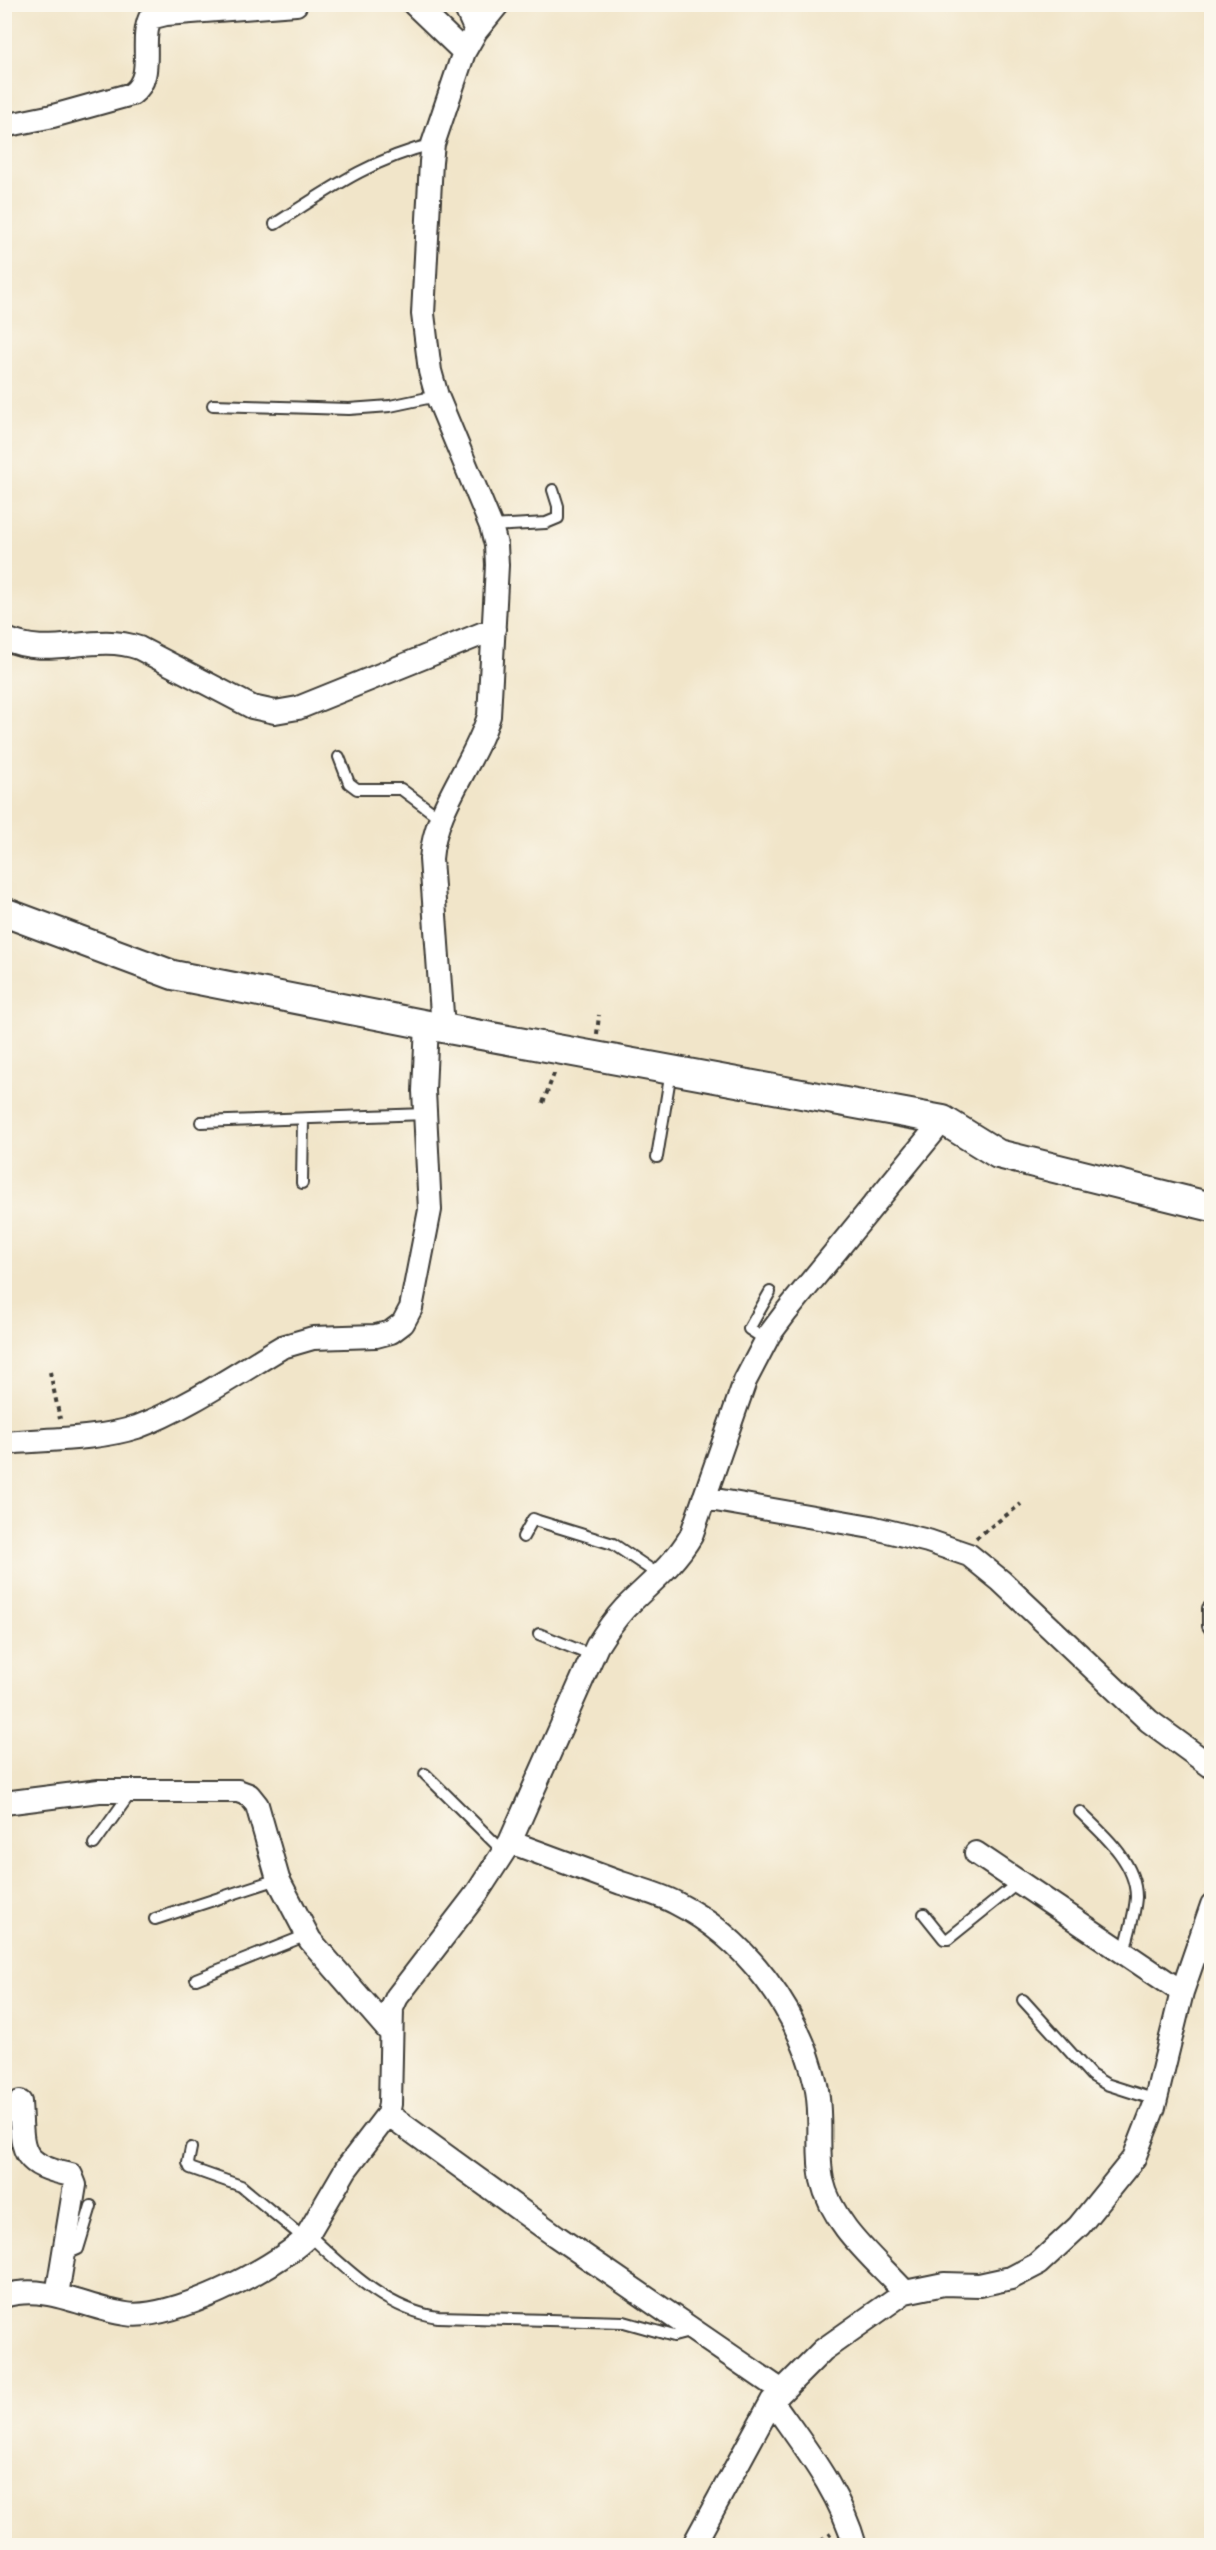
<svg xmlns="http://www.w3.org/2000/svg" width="1216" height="2550" font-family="'Shantell Sans',sans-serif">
<rect width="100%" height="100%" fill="#fbf7ec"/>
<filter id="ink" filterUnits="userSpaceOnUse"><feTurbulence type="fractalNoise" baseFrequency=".0167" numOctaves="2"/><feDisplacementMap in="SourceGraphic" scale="12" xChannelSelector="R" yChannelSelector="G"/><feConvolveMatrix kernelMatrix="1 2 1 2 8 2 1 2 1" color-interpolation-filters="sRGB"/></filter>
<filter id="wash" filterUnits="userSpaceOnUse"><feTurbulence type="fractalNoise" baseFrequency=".008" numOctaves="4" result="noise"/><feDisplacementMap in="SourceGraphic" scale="24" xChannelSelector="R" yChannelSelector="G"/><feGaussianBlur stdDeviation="1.35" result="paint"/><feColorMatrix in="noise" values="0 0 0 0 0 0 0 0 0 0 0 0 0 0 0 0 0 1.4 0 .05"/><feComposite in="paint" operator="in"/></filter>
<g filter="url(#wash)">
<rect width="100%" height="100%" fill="#f1e5c9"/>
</g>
<g filter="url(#ink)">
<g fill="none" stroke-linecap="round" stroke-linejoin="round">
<defs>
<path id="service" d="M275,224C328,190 371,159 433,144
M213,405L349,409L390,406L437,396
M491,526L546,523L558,518V506L553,490
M339,757L349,783L357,789H401L440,818
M201,1122L426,1114
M657,1157L671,1071
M302,1183L303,1119
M766,1340L749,1329L770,1292
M523,1537L533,1519L538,1521L613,1544L659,1575
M1208,1608V1626L1212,1632
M539,1634L593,1656
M425,1774L504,1852
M1080,1812C1103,1834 1136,1862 1136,1897C1135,1915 1128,1935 1124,1953
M94,1844L132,1791
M924,1914L944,1939H948L1019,1882
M155,1919L278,1879
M196,1979L307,1935
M1023,2000L1091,2075L1106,2084L1156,2100
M191,2148L188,2163L190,2168L241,2186L305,2239
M308,2234C345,2268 386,2310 438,2317L624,2322L674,2336L693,2331
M64,2255L78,2249L91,2206"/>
<path id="minor" d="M414,4L464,52
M464,4L476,31
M4,126L53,116L132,94C156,76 139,43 150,18L166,14L296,4
M4,638C50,660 92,632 139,648L252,707L275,712L298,708L494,629
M443,1028L431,859C435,806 474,765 489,716L497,565L496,545L491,526L437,396L430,371L423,314L431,162L433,144L464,52L476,31L498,4
M4,1443C46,1439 97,1440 137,1427C184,1410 238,1373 282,1347L313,1338L376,1336L391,1332L403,1323L411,1308L430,1210L424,1091L427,1024
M704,1498L871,1527L928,1541L969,1555L1001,1581L1149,1721L1212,1767
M4,1803L99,1791H238L249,1795L257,1805L278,1879L310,1940L390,2032
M510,1842C547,1856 584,1869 621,1883C639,1889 659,1894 676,1903C745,1938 799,2009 816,2085C823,2116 816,2149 822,2180C832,2225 875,2259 905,2292
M976,1853L1182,1992
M20,2102C23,2149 17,2164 71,2175L75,2185L57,2295
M388,2114L556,2236L782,2391
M4,2296C47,2283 85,2308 126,2314C170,2321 272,2270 305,2239L346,2169L388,2114L390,2104L392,2008L397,1997L477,1893L510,1842L597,1646C605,1633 614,1620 625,1608C648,1585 674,1565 691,1536L745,1381L769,1335L787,1311L943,1120
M772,2401C804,2447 840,2491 855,2546
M693,2546L772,2401L823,2350L905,2292L944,2284L979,2285L1011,2278L1038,2264L1079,2226L1134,2158L1154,2107L1182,1992L1212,1905"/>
<path id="tertiary" d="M4,912L173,975L443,1028L943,1120L998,1154L1212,1207"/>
</defs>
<use href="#service" stroke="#3c3a36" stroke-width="14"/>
<use href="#minor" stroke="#3c3a36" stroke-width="26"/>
<use href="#tertiary" stroke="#3c3a36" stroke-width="32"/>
<path stroke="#3c3a36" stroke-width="4" stroke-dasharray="4.5 4.5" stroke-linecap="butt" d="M597,1034L599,1015
M543,1103L555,1071
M50,1372L60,1419
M976,1538L1021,1504
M814,2546L831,2534"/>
<use href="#service" stroke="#fff" stroke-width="10"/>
<use href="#minor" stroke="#fff" stroke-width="22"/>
<use href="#tertiary" stroke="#fff" stroke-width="28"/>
</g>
</g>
<rect width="1216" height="2550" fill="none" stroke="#fbf7ec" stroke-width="24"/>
</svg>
